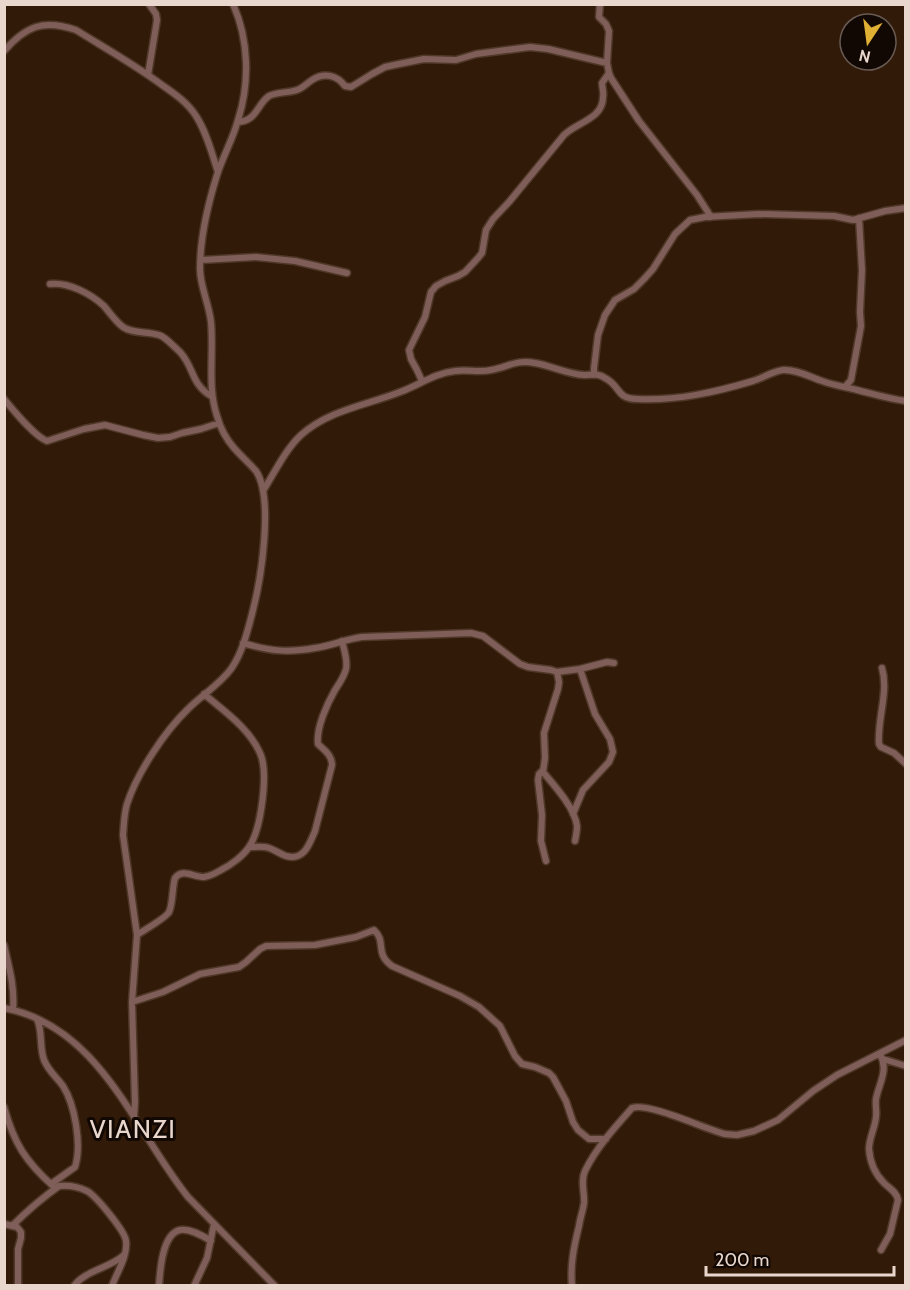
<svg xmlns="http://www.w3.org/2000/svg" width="910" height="1290" font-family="Cabin,sans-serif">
<rect width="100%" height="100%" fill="#321a08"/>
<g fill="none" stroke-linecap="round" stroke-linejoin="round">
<defs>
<path id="minor" d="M600,4L599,17L606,24L609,31L607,63L609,73L611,78L639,121L697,195L711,217
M4,51C26,26 43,19 76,30C105,48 135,65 162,85C175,94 188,103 196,116C207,133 212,154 218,172
M148,75L157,20L156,14L149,4
M238,122C257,121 257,104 269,96C276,92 288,93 297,90C303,88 307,83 312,80C324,72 337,75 345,86L351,87L372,74L385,67L399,64L424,59L456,60L476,54L530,47L548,49L607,63
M201,260L256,257L295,261L347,273
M50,284C69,282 91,294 104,306C110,313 116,322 123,327C133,334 147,331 159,335C166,337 174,347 180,352C194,367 191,384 211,396
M594,374V368L598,335L605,315L615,300L634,289L644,279L653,269L675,234L690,220L705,217L759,214L834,216L853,220L885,211L906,208
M422,381L417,370L411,359L409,350L425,317L431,292L436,286L445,281L458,276L465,272L478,258L482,253L486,230L493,219L509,202L564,135C577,122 603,119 603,97C604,92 602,87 602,83L609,73
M845,387L851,380L861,326L860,312L862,270L859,218
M4,399C14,411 34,436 47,441L84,429L105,425L143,435L158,438L170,437L182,433L201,429L219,423
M263,491C275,472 285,450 301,435C329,410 367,405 400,392C419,385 435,373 455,371C467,369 479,373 491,370C508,367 517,359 535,363C552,366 567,374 584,375C592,375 598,373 605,378C621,386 616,399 637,399C677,401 716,392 753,381C763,378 773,371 783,370C796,369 810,377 822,381C833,385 845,387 857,390C873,394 889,399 906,401
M243,643C270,651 287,653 315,648C331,646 346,639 362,637L471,633L483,636L520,664L528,667L551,670L557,672L559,682L558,689L544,733L545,758L543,772C554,785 575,808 577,826C577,831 576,836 575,841
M882,668C889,692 877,719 879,744L881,747L894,753L906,764
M557,672L580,669L607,662L614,663
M543,770L539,774L538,780L542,815L541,841L546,861
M573,814L583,790L609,762L613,752L610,739L595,714L580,669
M250,847C256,847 263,846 269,848C275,850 280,854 286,856C304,861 309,845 315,831L332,765C332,755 324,750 318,744C316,728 327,704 335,690C339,684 344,677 346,669C348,660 344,650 342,641
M137,935C144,930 166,918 169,912C173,904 172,888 175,878C183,868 193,877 204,877C210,876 216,873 221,870C231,865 243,856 249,847C261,830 269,772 260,753C249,728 224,711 204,694
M4,945C9,967 15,987 13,1010
M132,1002L163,992L200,974L239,967L246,962L260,949L266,946L315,945L356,937L374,930C387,942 374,953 392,966L460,996L479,1007L500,1026L515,1056L522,1064L535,1067L549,1073L553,1077L566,1101L573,1122L578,1130L589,1139H606
M4,1008C100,1026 134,1130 188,1197L275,1286
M37,1019C43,1032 39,1046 44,1060C49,1072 56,1076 63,1086C75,1105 82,1145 75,1167L51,1184
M880,1054C889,1070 879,1083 876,1099C875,1105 877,1111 876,1117C875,1128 869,1138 869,1149C870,1162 875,1174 884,1183C889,1188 897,1192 898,1200L890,1234L881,1250
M883,1059L906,1066
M4,1107C14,1143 25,1161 53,1186
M134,1117L135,1102L132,1002L137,935L123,835C124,824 124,814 127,804C137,773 165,731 188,709C202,695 219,685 231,669C243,652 248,629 253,610C261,579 274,498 256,471C249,463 241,456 234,448C227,440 220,427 217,416C207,386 214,354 211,322C209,304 200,286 200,269C200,238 208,204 217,175C223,156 233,139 238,120C250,83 249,40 233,4
M4,1224L17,1227L21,1232V1238L18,1249V1286
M12,1226C27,1211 42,1198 59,1186C68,1185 79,1187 87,1191C96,1196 125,1231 126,1241C128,1256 117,1272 112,1286
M74,1286C84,1271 110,1268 124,1255
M159,1286C160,1271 162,1234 180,1230C190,1228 203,1236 211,1241
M194,1286L207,1258L214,1224
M572,1286C570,1265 574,1246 579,1226C580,1218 583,1211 584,1203C585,1192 580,1182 585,1171C596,1148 615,1127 632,1108C648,1102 705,1129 725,1134L737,1135L754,1131L778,1120L813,1091L837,1075L906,1040"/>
</defs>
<use href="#minor" stroke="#4f3828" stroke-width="9"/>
<use href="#minor" stroke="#7f5d58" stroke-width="6"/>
</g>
<g text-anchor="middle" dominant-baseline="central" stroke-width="6" stroke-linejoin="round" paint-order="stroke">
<g font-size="26" letter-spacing="1.5" fill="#e9d7cd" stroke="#120803">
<text x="133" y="1129">VIANZI</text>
</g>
</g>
<rect width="910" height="1290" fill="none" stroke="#e9d7cd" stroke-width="12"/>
<g transform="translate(868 42) rotate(193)"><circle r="28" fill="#120803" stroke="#685b54" stroke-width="1.5"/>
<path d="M0-4.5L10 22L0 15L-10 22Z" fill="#e0b034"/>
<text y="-9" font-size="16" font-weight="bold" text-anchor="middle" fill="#e9d7cd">N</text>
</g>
<path d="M706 1266v9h188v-9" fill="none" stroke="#e9d7cd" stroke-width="3"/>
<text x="715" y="1266" font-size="18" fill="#e9d7cd" stroke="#120803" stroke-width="4.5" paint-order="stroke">200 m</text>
</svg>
